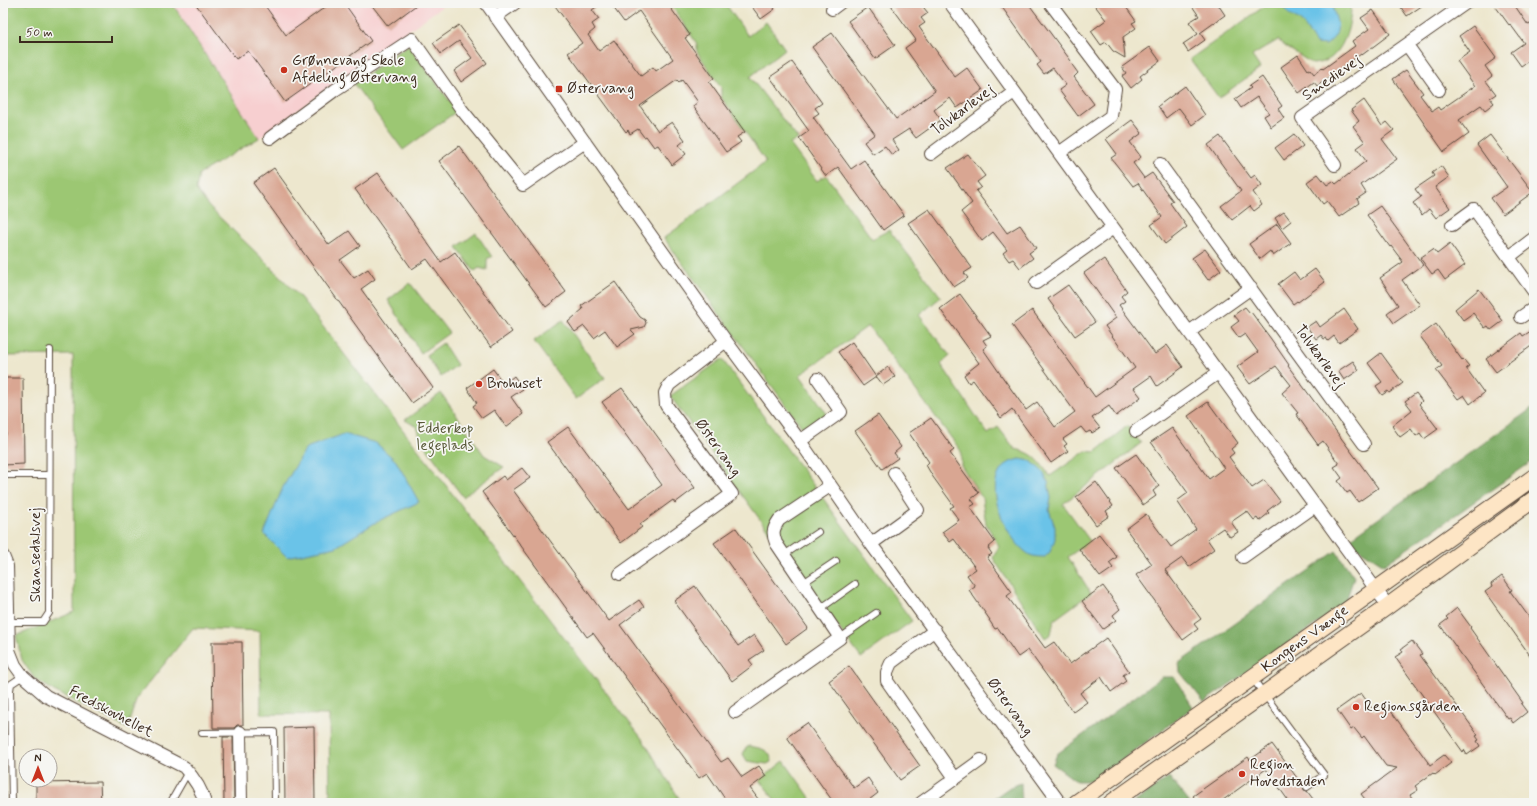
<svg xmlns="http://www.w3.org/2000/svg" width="1537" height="806" font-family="Mynerve,sans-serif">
<rect width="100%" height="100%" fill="#f6f6f2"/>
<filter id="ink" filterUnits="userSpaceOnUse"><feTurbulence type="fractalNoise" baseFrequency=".025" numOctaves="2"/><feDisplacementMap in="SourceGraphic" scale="8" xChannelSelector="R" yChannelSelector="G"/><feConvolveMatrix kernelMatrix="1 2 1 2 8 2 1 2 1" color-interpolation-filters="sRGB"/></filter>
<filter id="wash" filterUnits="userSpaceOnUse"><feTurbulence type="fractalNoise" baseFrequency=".012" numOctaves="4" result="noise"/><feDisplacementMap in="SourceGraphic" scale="16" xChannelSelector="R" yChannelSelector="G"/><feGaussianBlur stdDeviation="0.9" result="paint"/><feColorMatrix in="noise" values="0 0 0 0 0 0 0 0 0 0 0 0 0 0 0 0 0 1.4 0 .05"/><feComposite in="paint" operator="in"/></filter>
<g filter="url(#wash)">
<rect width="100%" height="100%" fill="#ede7ce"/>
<path fill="#f7cfd0" d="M172,3H447L259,138Z"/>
<path fill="#9cc773" stroke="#6c7848" d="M3,3H172L259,138L199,174L196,190L209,207L269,265L300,297L643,740L682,803H330L329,715L261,714L260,631L193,628L137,698L127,728L54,691L34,678L22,660L16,636L74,612L73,355L3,356Z
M670,3H725L748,36L766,22L785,49L750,77L798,139L790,144L817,181L826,175L872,239L889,230L941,297L919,315L950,356L941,364L988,434L998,427L1015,449C1035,453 1038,460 1050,476L1086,451L1095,452L1127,426L1141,443L1063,504L1090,541L1068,557L1091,593L1054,620L1051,634L1045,638L993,558L999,546L986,524L982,498L961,465V451L868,326L800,375L827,414L804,430L664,238L766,162L721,97V87L697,52V44Z
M1269,3H1351C1352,20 1346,45 1333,56C1328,61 1320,63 1313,64L1286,47L1278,40L1252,56L1260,68L1219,98L1190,59Z
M408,45L457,111L403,150L354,84Z
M476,233L492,257L488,258L487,260V270L479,268L475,271H474L457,247Z
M410,283L449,333L421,353L388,300Z
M563,320L605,378L576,399L534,341Z
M443,343L457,365L441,377L426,355Z
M722,359L912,621L861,658L670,396Z
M441,393L484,455L504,467L463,497L422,442L417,427L405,420Z
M749,746C759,748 772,749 771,762L767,764L747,761L743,754L746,748Z
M784,761L814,803H777L760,780Z"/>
<path fill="#7dac65" stroke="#5c6b42" d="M1534,407V460L1384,565L1347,541Z
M1336,551L1354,577L1345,604L1204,702L1180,672L1179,663Z
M1162,677H1174L1193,707L1094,781H1076L1053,764L1057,754Z
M1169,777L1190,803H1134Z
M1021,783L1022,803H987L1010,787Z"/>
<path fill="#6bc3e8" stroke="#537683" d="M1282,3H1340L1335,4L1333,8C1338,26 1342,32 1326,45L1316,44C1311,38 1309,31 1304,25C1296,16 1287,18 1282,3Z
M344,434L376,443L396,461L419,502L378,521L336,547L287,557L264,534L283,487L306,448Z
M1020,459L1031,461L1043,472L1048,482L1051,498L1049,510L1055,527V539L1050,552L1045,557C1040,557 1035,557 1030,555C1003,539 973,467 1020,459Z"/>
<g id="blocks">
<path fill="#d9a692" d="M195,3H263L286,35L331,3H344L371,41L285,102L248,51L236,59Z
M370,3H419L388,26Z
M553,3H602L592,10L599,19L592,24L595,29L588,35L599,51L614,40L641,76L653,67L656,71L673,59L639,11L624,22L610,3H667L690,35L685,38L714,78L709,82L745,132L737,137L741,142L726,152L693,106L698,102L682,80L679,82L677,80L640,106L658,131L672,122L685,140L679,145L686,154L672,165L658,145L654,147L646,136L644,137L638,129L630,134L628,130L626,132L568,53L582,43Z
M749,3H771L775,9L761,19Z
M889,3H920L928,13L921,18L925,23L919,27L955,77L967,68L983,90L957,108L950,98L934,110L941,120L916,138L909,129L892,140L899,150L892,155L885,146L873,154L864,142L875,134L812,47L832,33L896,119L935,91L905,48L916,40Z
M999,3H1028L1071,61L1070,62L1078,73L1074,77L1094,104L1078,116L1059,90L1066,85L1053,68L1044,74L1037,65L1041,62Z
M1093,3H1123L1136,21L1132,23L1136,28L1123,37L1125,58L1113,51L1106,42L1101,45L1091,31L1106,20Z
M1190,3H1217L1225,15L1200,33L1205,40L1188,52L1183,44L1198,34L1189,22L1199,16Z
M1398,3H1426L1407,16Z
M1493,3H1513L1528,25L1530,24L1534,29V57L1521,66L1511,52L1524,43L1510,24L1509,25Z
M868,7L895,45L875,59L848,21Z
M1373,10L1390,34L1362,55L1361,54L1317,86L1314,82L1299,93L1281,67L1298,55L1308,70L1310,69L1314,74L1322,68L1323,69L1355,46L1352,41L1369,29L1361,18Z
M459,25L487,63L461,82L454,71L472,58L459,41L441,54L433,43Z
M1473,26L1496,58L1485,66L1492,76L1486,81L1496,94L1490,98L1494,103L1485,110L1481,105L1459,120L1469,134L1444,152L1393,79L1406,70L1423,93L1420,95L1432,111L1438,107L1440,110L1475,86L1457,61L1470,52L1459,36Z
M1150,47L1160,61L1140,76L1142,79L1131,88L1122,76L1126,73L1122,67Z
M792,62L822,103L815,108L819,113L813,117L851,169L864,160L904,215L883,230L838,167L826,176L799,138L809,131L770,77Z
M1262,77L1282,106L1278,109L1284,118L1271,127L1264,116L1269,113L1257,97L1241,108L1235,99L1251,88L1249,86Z
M1185,86L1205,115L1192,125L1179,108L1166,118L1158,106Z
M1364,100L1382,126L1387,122L1394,130L1382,139L1397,159L1361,185L1366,193L1357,199L1359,203L1339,217L1327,201L1323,204L1307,182L1318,174L1327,185L1333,181L1336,184L1366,161L1357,148L1365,142L1353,126L1359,121L1351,110Z
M1132,120L1142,133L1130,142L1141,157L1133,163L1144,178L1143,179L1152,173L1173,201L1170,203L1187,227L1165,244L1151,225L1162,217L1138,183L1133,186L1111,158L1117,154L1106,139Z
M1294,134L1303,146L1284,160L1275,148Z
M1490,135L1533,192L1503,214L1491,198L1507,187L1477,145Z
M1220,136L1251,178L1255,175L1262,185L1253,192L1262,205L1254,211L1250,206L1232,220L1221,206L1241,191L1208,145Z
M459,146L566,292L546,307L439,161Z
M968,154L985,176L977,182L981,187L976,191L985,203L1007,233L1020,225L1036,248L1029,253L1033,258L1020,268L1013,259L1009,261L1003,253L1007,250L993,232L982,241L961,212L972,203L947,168Z
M1441,166L1449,177L1435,187L1450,208L1436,218L1429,209L1422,215L1413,203L1421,197L1415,189L1434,176L1432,173Z
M274,168L329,245L349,231L360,246L340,260L354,278L368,269L375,279L361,289L433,388L412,403L253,183Z
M378,173L441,262L455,252L512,332L491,347L427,259L412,269L355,189Z
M1380,206L1423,265L1402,280L1420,305L1394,323L1387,313L1398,305L1380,278L1403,262L1391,246L1390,247L1367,215Z
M929,209L972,268L964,273L968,278L954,287L908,223Z
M1284,212L1291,221L1282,228L1275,218Z
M1277,224L1291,243L1273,256L1270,251L1260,259L1249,244Z
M1450,244L1465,265L1445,280L1438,270L1432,274L1420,258L1433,249L1437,254Z
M1205,249L1221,270L1208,280L1192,258Z
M1104,259L1127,291L1121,296L1125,301L1119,305L1155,354L1167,345L1183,367L1157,386L1151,376L1134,388L1141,397L1116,416L1109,406L1092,418L1100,428L1092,433L1090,431L1086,433L1081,427L1063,439L1067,444L1064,446L1068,451L1051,463L1012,409L1001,418L973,380L969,383L964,375L979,363L940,309L960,294L991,336L983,340L987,346L983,349L1001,375L1026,410L1037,402L1055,427L1075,412L1012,325L1032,310L1095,397L1135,368L1105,326L1116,318L1084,273Z
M1315,269L1325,282L1298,302L1297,301L1293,304L1278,284L1294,272L1300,280Z
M615,282L640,317L645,320L646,323L644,327L631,330L635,334L617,347L605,330L594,338L584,326L575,332L568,322L583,309L581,306Z
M1068,285L1095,322L1075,336L1048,299Z
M1479,289L1503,321L1491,330L1488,326L1485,328L1473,313L1463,320L1455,309Z
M1245,307L1250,313L1251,312L1271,339L1289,365L1288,366L1378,488L1358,502L1350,491L1347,493L1338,481L1342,478L1334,467L1339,464L1323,441L1318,445L1296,414L1298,413L1282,393L1291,385L1276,366L1250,384L1237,367L1258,352L1245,334L1239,338L1231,327L1239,321L1234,315Z
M1344,309L1358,329L1339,343L1334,336L1328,341L1326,338L1324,339L1321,335L1316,339L1307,327L1316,321L1320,327Z
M1436,324L1462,360L1463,359L1469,366L1466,368L1484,393L1470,404L1464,395L1458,399L1436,370L1442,366L1420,336Z
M1534,329V344L1496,372L1486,359L1521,333L1523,336Z
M852,342L876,377L863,386L838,352Z
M1381,353L1403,383L1389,393L1388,391L1382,395L1376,386L1382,382L1368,363Z
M1353,361L1359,370L1344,380L1338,371Z
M888,367L895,377L883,385L876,376Z
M493,369L504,384L514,376L523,389L511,397L523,414L506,427L494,410L482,418L473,406L477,403L467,388Z
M3,378H23L24,464L3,465V435H6L5,394H3Z
M622,388L695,488L675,503L673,500L640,524L642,527L621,543L547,442L568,427L629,509L662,485L602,402Z
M1416,393L1422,401L1419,404L1438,429L1424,439L1420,433L1416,436L1411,429L1400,437L1392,426L1412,410L1405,401Z
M1208,402L1238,443L1231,449L1234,453L1229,457L1252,488L1264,480L1280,501L1267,511L1269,513L1259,521L1257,518L1254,520L1247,511L1231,522L1238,532L1230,537L1223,528L1207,539L1214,549L1189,567L1182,558L1165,570L1201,619L1194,624L1198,629L1183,640L1136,575L1152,564L1126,529L1146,514L1171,547L1196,529L1177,501L1188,493L1151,442L1172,428L1209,479L1224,468L1188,416Z
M878,415L901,447L894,453L898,458L882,469L855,431Z
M931,418L954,450L950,453L979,493L971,499L975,504L970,507L995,542L988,548L992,554L987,557L1012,592L1007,596L1045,648L1054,642L1070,664L1106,638L1129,671L1123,675L1126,681L1111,692L1101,677L1080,693L1087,702L1073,712L1028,650L1018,657L998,628L995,629L989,620H990L969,590L975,586L967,575L976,569L954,539L950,542L942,532L959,520L950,508L954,506L933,477L926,465L929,462L909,433Z
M1136,454L1159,486L1153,491L1156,496L1143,505L1116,468Z
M522,468L530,478L513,490L609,621L639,600L644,607L620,625L721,762L728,758L742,777L759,766L766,776L750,788L761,803H728L707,773L699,778L593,633L587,637L482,492L503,476L506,480Z
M1096,482L1113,506L1106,511L1109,516L1096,525L1076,497Z
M736,528L808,628L786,644L714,543Z
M1099,534L1117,557L1109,563L1113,568L1100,577L1079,549Z
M1502,576L1512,590L1510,591L1534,624V661L1485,592L1492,587L1491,584Z
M695,586L738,646L754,635L764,650L749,660L753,665L732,681L674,601Z
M1103,586L1120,609L1113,615L1116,620L1103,629L1082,601Z
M1457,608L1471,627L1470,628L1523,703L1521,704L1527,712L1513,723L1510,718L1508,719L1440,625L1448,619L1446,617Z
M1412,641L1422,654L1420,655L1478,735L1476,736L1479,740L1477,741L1480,746L1467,755L1464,750L1463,752L1395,657L1403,652L1401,649Z
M212,642H242L243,725H237L234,728H213Z
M849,666L920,766L900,780L829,681Z
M1361,693L1374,711L1385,703L1430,765L1444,755L1451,763L1435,775L1433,773L1415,786L1418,790L1410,795L1415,803H1368L1361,794L1397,768L1386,766L1364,736L1362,738L1354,728L1351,730L1337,710Z
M807,723L854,788L868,778L878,793L865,803H834L787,737Z
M314,727L315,803H285L284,728Z
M223,737H233L234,803H224Z
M1272,744L1303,786L1304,790L1307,791L1316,803H1290L1266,769L1219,803H1198L1193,796L1248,757L1250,760Z
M100,782L101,803H36V783Z"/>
</g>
</g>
<g filter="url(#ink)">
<use href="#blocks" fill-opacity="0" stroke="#564638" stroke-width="1"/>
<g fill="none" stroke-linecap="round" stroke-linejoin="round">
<defs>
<path id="lane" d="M3,475H49
M784,555L818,532
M803,583L836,561
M820,609L855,584
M7,622H43L49,613L50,350
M840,638L876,613
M1253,679L1324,775L1307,787
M202,733L274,732L275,803
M12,803L10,690L11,684L23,676
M172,803V800L188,772"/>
<path id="street" d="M486,3L726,341L800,441L871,544L1060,803
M950,3L1388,606
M1050,3L1115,89L1111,116L1059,153
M832,9L840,3
M495,17L515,3
M1407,45L1439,90
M270,138L335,90L412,39L462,110L523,185L585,142
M931,154L1014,92
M1160,164L1364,444
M1335,165L1302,118L1466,3
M1452,225L1474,209L1534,292
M1509,257L1534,238
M1036,283L1113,228
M1521,317L1534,308
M1189,332L1251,288
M1136,431L1218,373
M800,441L841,412L818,379
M871,544L918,510L894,473
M3,556L7,566L9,650L15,665L23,676L46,696L184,767C193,777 202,790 205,803
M1243,557L1315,506
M620,574L732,494L666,405L665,393L669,385L726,341
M935,630L891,663L887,672V681L955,778
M735,712L840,638L776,543C772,533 773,529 779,520L830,486
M240,732L241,803
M921,803L981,760"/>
<path id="secondary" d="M1076,803L1534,477
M1111,803L1388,606L1534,499"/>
</defs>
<use href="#lane" stroke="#564638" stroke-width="8"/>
<use href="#street" stroke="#564638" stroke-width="14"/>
<use href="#secondary" stroke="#564638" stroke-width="18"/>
<use href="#lane" stroke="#fff" stroke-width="6"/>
<use href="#street" stroke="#fff" stroke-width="12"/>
<use href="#secondary" stroke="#fde5c5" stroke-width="16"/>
</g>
</g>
<g fill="#c8321e" stroke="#f6f6f2" stroke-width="1.5">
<circle cx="284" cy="70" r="4"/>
<rect x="555" y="85" width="8" height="8" rx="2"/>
<circle cx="479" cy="384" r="4"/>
<circle cx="1356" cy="707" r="4"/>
<circle cx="1242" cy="774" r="4"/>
</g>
<g text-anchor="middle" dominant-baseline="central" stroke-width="3.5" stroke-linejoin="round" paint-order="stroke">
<g font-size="15" fill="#3b2a1e" stroke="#f6f6f2" text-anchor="start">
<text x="292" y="61">Grønnevang Skole<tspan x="292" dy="17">Afdeling Østervang</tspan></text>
<text x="567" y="89">Østervang</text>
<text x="487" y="384">Brohuset</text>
<text x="1364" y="707">Regionsgården</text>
<text x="1250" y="765">Region<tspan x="1250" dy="17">Hovedstaden</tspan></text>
</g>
<g font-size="15" fill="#3b2a1e" stroke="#f6f6f2">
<text transform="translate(1332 78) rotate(-35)">Smedievej</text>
<text transform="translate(963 110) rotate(-37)">Tolvkarlevej</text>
<text transform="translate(1320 357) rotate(54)">Tolvkarlevej</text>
<text transform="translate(718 448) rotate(54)">Østervang</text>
<text transform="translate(36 555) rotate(-90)">Skansedalsvej</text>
<text transform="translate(1305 639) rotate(-36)">Kongens Vænge</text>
<text transform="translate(1010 707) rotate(54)">Østervang</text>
<text transform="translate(111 712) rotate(28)">Fredskovhellet</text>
</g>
<g font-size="15" fill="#585938" stroke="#f6f6f2">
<text x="445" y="429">Edderkop<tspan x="445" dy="17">legeplads</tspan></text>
</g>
</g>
<rect width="1537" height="806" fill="none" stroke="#f6f6f2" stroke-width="16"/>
<g transform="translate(38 768)"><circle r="19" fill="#f6f6f2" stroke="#aba49d"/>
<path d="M0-3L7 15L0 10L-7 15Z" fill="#c8321e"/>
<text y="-6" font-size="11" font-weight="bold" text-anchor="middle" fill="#3b2a1e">N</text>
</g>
<path d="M20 36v6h92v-6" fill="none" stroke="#3b2a1e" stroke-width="2"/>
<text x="26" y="36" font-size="12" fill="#3b2a1e" stroke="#f6f6f2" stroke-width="3" paint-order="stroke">50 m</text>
</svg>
